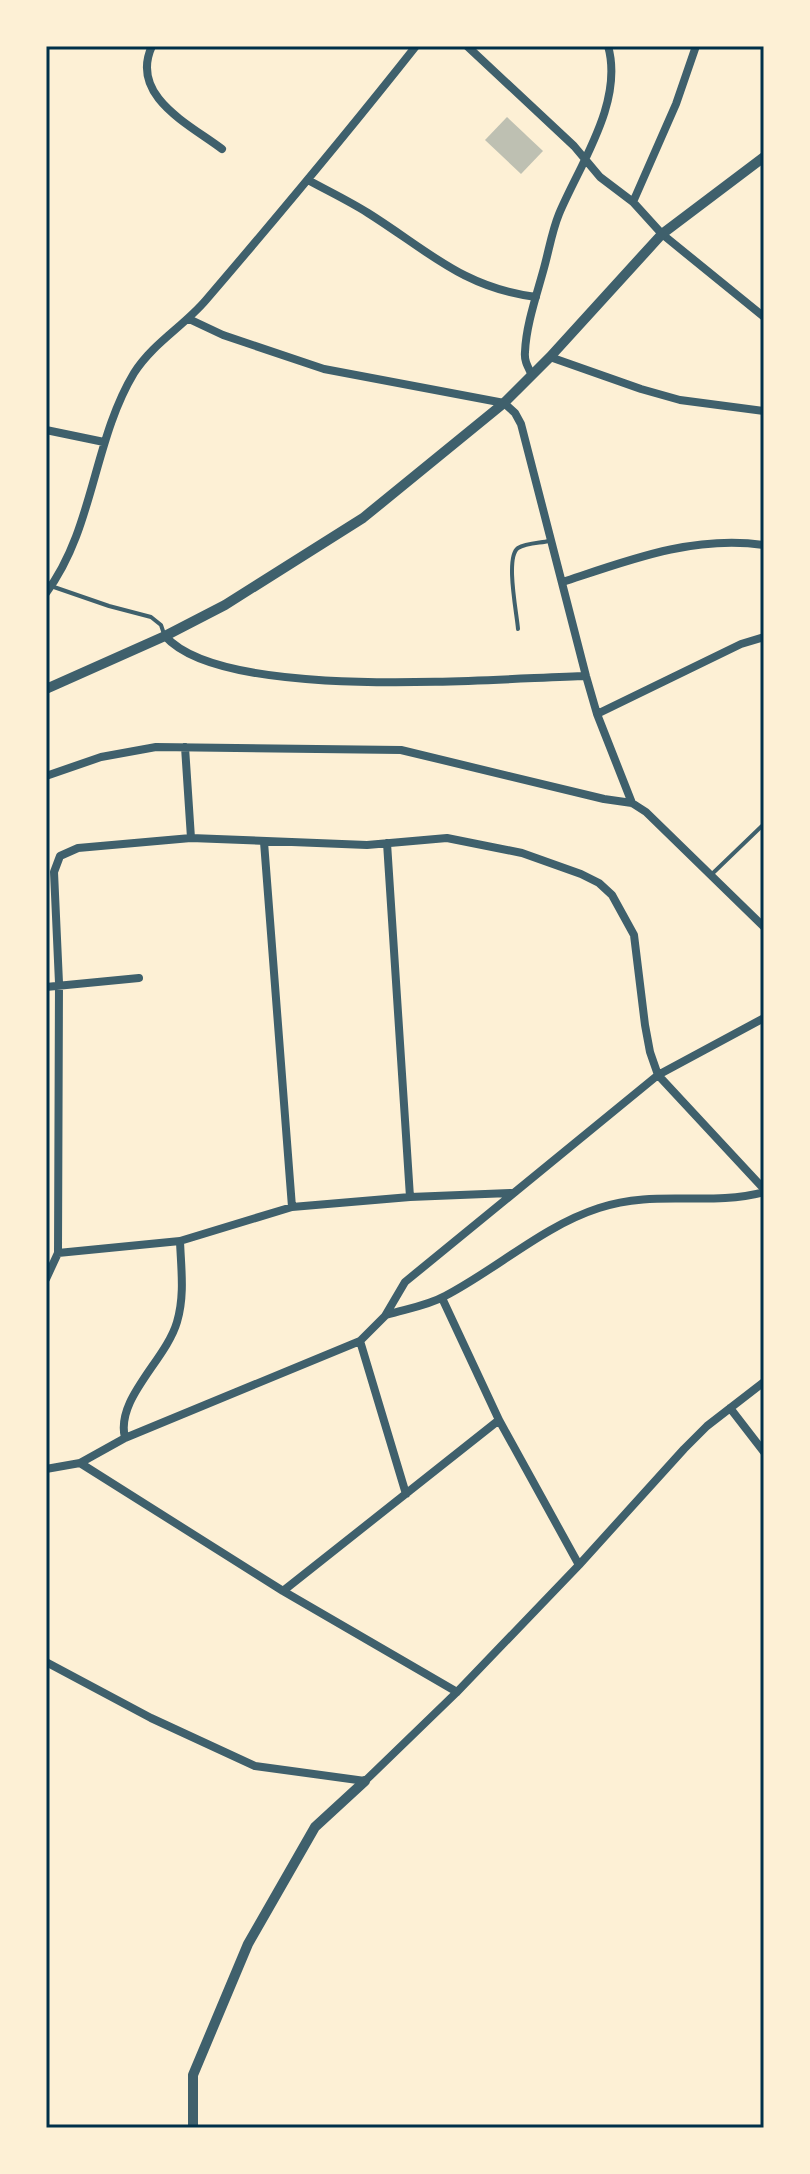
<svg xmlns="http://www.w3.org/2000/svg" width="810" height="2174" font-family="'IBM Plex Sans',sans-serif">
<rect width="100%" height="100%" fill="#fdf0d5"/>
<path fill="#bec0b2" d="M507,117L543,151L521,174L485,140Z"/>
<g fill="none" stroke-linecap="round" stroke-linejoin="round">
<path stroke="#3f606c" stroke-width="4" d="M51,586L109,606L151,617L161,625L164,634
M518,629C517,614 505,557 518,548C526,543 541,543 549,541
M712,874L764,824"/>
<path stroke="#3f606c" stroke-width="8" d="M152,46C129,96 189,124 222,149
M467,46L574,146L600,177L633,202L662,234L764,317
M308,180C328,191 349,201 368,213C427,250 463,288 536,297
M633,202L676,104L696,46
M189,319L223,335L324,369L504,403L515,413L521,424L586,676L597,714L632,803
M550,357L641,389L680,400L764,411
M532,375C528,367 524,361 525,352C526,325 537,294 544,268C549,250 552,231 559,214C580,164 624,102 608,46
M46,430L104,442
M563,582C629,560 693,535 764,545
M46,593C94,529 93,441 134,373C153,343 184,326 206,300C278,216 348,132 416,46
M165,636C224,703 496,678 586,676
M597,714L741,644L764,637
M185,747L191,838
M46,776L101,757L156,747L401,750L604,799L632,803L646,812L764,927
M264,842L292,1207
M387,843L410,1197
M46,987L139,978
M58,1253L180,1241L292,1207L410,1197L511,1193
M46,1279L58,1253L59,983L54,872L60,856L78,848L191,838L367,845L447,838L522,853L581,874L599,883L612,895L634,935L645,1025L650,1052L658,1075L764,1189
M386,1315C405,1309 427,1306 445,1296C497,1269 543,1226 599,1208C655,1189 709,1207 764,1192
M360,1341L406,1494
M730,1408L764,1452
M499,1420L579,1565
M125,1438C115,1399 166,1360 177,1322C185,1295 181,1268 180,1241
M80,1463L283,1591L457,1692
M46,1469L80,1463L125,1438L360,1341L385,1316L405,1282L658,1075L764,1018
M283,1591L499,1420L442,1298
M46,1662L151,1718L255,1766L365,1781L457,1692L579,1565L684,1449L707,1426L764,1382"/>
<path stroke="#3f606c" stroke-width="10" d="M46,689L165,636L225,605L363,518L504,403L550,357L662,234L764,157
M193,2128V2075L248,1944L315,1827L365,1781"/>
</g>
<rect width="810" height="2174" fill="none" stroke="#fdf0d5" stroke-width="96"/>
<rect x="48" y="48" width="714" height="2078" fill="none" stroke="#003049" stroke-width="3"/>
</svg>
